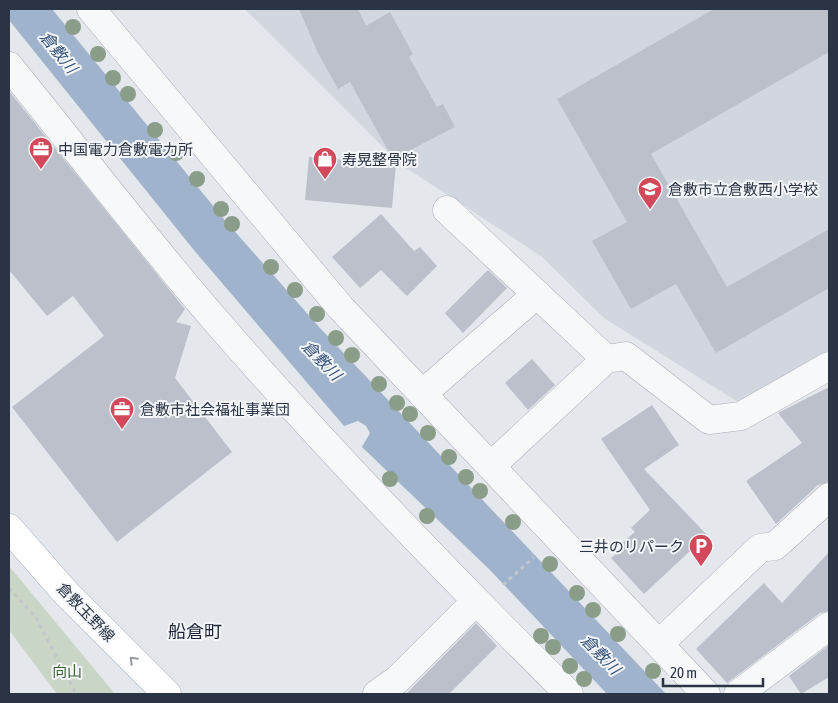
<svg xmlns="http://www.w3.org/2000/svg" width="838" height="703" font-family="'Asap Condensed','Noto Sans JP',sans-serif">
<rect width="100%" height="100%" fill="#e4e7ec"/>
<path fill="#d2d6de" d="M245,9H829V350L738,402L604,318L541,256L400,164Z"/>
<path fill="#c9d6c5" d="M9,566L115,694H57L9,630Z"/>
<path fill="#9fb4cc" d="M9,9H52L223,218L320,328L666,694H607L490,570L362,447L370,433L366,426L358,421L344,426L193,249L9,20Z"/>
<path fill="#bbc0ca" d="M299,9H358L366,26L390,12L413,54L409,57L437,107L443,104L455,127L393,159L350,82L338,89L318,53Z
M714,9H829V52L651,154L727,287L829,229V288L716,353L676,284L631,309L592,241L627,222L557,99Z
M9,91L185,309L176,322L191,326L175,378L232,452L117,542L12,407L104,336L73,296L47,316L9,270Z
M309,157L396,164L392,208L305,200Z
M381,214L414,251L420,247L437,266L407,296L381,270L360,288L332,257Z
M488,270L507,288L463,333L445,313Z
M532,359L555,385L528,410L505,383Z
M829,387V482L818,485L776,524L746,481L802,443L778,413Z
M652,405L679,445L644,469L707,535L644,594L611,558L625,546L622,543L635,532L631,528L650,510L601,439Z
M829,552V611L820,613L727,683L696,649L764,583L782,603Z
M476,623L497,646L449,694H406Z
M829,645V677L801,694L789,676Z"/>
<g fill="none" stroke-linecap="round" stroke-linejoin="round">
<defs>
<path id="minor" d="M91,9L341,308L706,694
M9,66C78,151 145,239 217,322C329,451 448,574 569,694
M447,210L606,359
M422,394L537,294
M491,466L606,359L626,356L709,420L741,416L829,366
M659,644L760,548L775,546L829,497
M377,694L397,680L476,601
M738,694L829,626"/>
<path id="major" d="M9,528L66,593L167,694"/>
</defs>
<use href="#minor" stroke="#a9aeb7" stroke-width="29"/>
<use href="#major" stroke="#a3abb8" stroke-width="29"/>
<path stroke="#c2c5cb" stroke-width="3" stroke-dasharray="4 4" stroke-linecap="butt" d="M503,585L534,557
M9,588L36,618L76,694"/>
<use href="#minor" stroke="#f7f8fa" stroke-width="28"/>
<use href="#major" stroke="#fff" stroke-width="28"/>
</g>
<g fill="#899d89">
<circle cx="73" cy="27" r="8"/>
<circle cx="98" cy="54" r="8"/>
<circle cx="113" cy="78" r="8"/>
<circle cx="128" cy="94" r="8"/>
<circle cx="155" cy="130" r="8"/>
<circle cx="176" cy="153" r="8"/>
<circle cx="197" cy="179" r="8"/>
<circle cx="221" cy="209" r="8"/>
<circle cx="232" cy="224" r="8"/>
<circle cx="271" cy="267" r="8"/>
<circle cx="295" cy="290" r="8"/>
<circle cx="317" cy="314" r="8"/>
<circle cx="336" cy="338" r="8"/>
<circle cx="352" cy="355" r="8"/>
<circle cx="379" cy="384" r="8"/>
<circle cx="397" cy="403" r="8"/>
<circle cx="410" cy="414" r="8"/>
<circle cx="428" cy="433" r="8"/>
<circle cx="449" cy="457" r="8"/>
<circle cx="466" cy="477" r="8"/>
<circle cx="390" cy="479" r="8"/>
<circle cx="480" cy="491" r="8"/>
<circle cx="427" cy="516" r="8"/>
<circle cx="513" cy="522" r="8"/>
<circle cx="550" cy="564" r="8"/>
<circle cx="577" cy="593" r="8"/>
<circle cx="593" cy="610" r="8"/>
<circle cx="618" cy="634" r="8"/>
<circle cx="541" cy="636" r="8"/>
<circle cx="553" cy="647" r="8"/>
<circle cx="570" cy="666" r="8"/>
<circle cx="653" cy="671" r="8"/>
<circle cx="584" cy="679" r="8"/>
</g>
<defs><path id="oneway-chevron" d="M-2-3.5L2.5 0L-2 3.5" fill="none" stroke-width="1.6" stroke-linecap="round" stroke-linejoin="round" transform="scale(1.25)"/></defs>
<use stroke="#959aa2" href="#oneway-chevron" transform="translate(133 660) rotate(-135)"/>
<defs>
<symbol id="office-pin" viewBox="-11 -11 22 30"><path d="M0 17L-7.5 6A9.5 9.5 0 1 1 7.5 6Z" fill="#d1495b" stroke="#f4f6f9"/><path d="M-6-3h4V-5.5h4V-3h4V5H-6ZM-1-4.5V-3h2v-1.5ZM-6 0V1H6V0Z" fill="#fff"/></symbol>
<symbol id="shop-pin" viewBox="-11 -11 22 30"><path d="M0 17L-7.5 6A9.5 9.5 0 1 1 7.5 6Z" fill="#d1495b" stroke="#f4f6f9"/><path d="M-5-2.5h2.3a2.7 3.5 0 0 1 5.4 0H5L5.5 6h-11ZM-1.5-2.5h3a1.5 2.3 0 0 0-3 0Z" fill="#fff"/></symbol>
<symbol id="school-pin" viewBox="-11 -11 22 30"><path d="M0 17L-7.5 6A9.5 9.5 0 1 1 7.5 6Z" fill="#d1495b" stroke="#f4f6f9"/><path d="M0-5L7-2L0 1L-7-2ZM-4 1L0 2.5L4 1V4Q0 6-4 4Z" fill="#fff"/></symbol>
<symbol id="parking-pin" viewBox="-11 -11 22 30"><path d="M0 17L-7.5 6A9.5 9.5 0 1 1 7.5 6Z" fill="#d1495b" stroke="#f4f6f9"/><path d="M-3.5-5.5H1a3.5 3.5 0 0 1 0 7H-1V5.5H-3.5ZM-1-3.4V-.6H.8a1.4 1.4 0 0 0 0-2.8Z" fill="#fff"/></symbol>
</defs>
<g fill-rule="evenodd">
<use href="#office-pin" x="27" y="135" width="28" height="38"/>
<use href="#shop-pin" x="311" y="145" width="28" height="38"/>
<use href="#school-pin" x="636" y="175" width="28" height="38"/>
<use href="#office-pin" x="108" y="395" width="28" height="38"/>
<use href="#parking-pin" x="687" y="532" width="28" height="38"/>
</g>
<g text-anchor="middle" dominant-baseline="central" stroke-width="4" stroke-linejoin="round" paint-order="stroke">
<g font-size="15" fill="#2b3445" stroke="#f4f6f9" text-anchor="start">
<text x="58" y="149">中国電力倉敷電力所</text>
<text x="342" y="159">寿晃整骨院</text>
<text x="668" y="189">倉敷市立倉敷西小学校</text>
<text x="140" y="409">倉敷市社会福祉事業団</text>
<text x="684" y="546" text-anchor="end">三井のリパーク</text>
</g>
<g font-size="15" fill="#2b3445" stroke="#f4f6f9">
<text transform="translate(86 612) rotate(46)">倉敷玉野線</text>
</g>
<g font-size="15" fill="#3f6138" stroke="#f4f6f9">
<text x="67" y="671">向山</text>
</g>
<g font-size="16" font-style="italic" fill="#34527a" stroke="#f4f6f9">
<text transform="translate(59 52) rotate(51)">倉敷川</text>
<text transform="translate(322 360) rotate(46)">倉敷川</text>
<text transform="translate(601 654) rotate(46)">倉敷川</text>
</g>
<g font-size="18" fill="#1d2536" stroke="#f4f6f9">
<text x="195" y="631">船倉町</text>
</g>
</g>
<rect width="838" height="703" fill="none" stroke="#2b3445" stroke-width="20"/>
<path d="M663 678v8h100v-8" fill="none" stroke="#2b3445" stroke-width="2.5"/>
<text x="670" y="678" font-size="15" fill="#2b3445" stroke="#f4f6f9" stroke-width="4" paint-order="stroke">20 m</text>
</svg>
